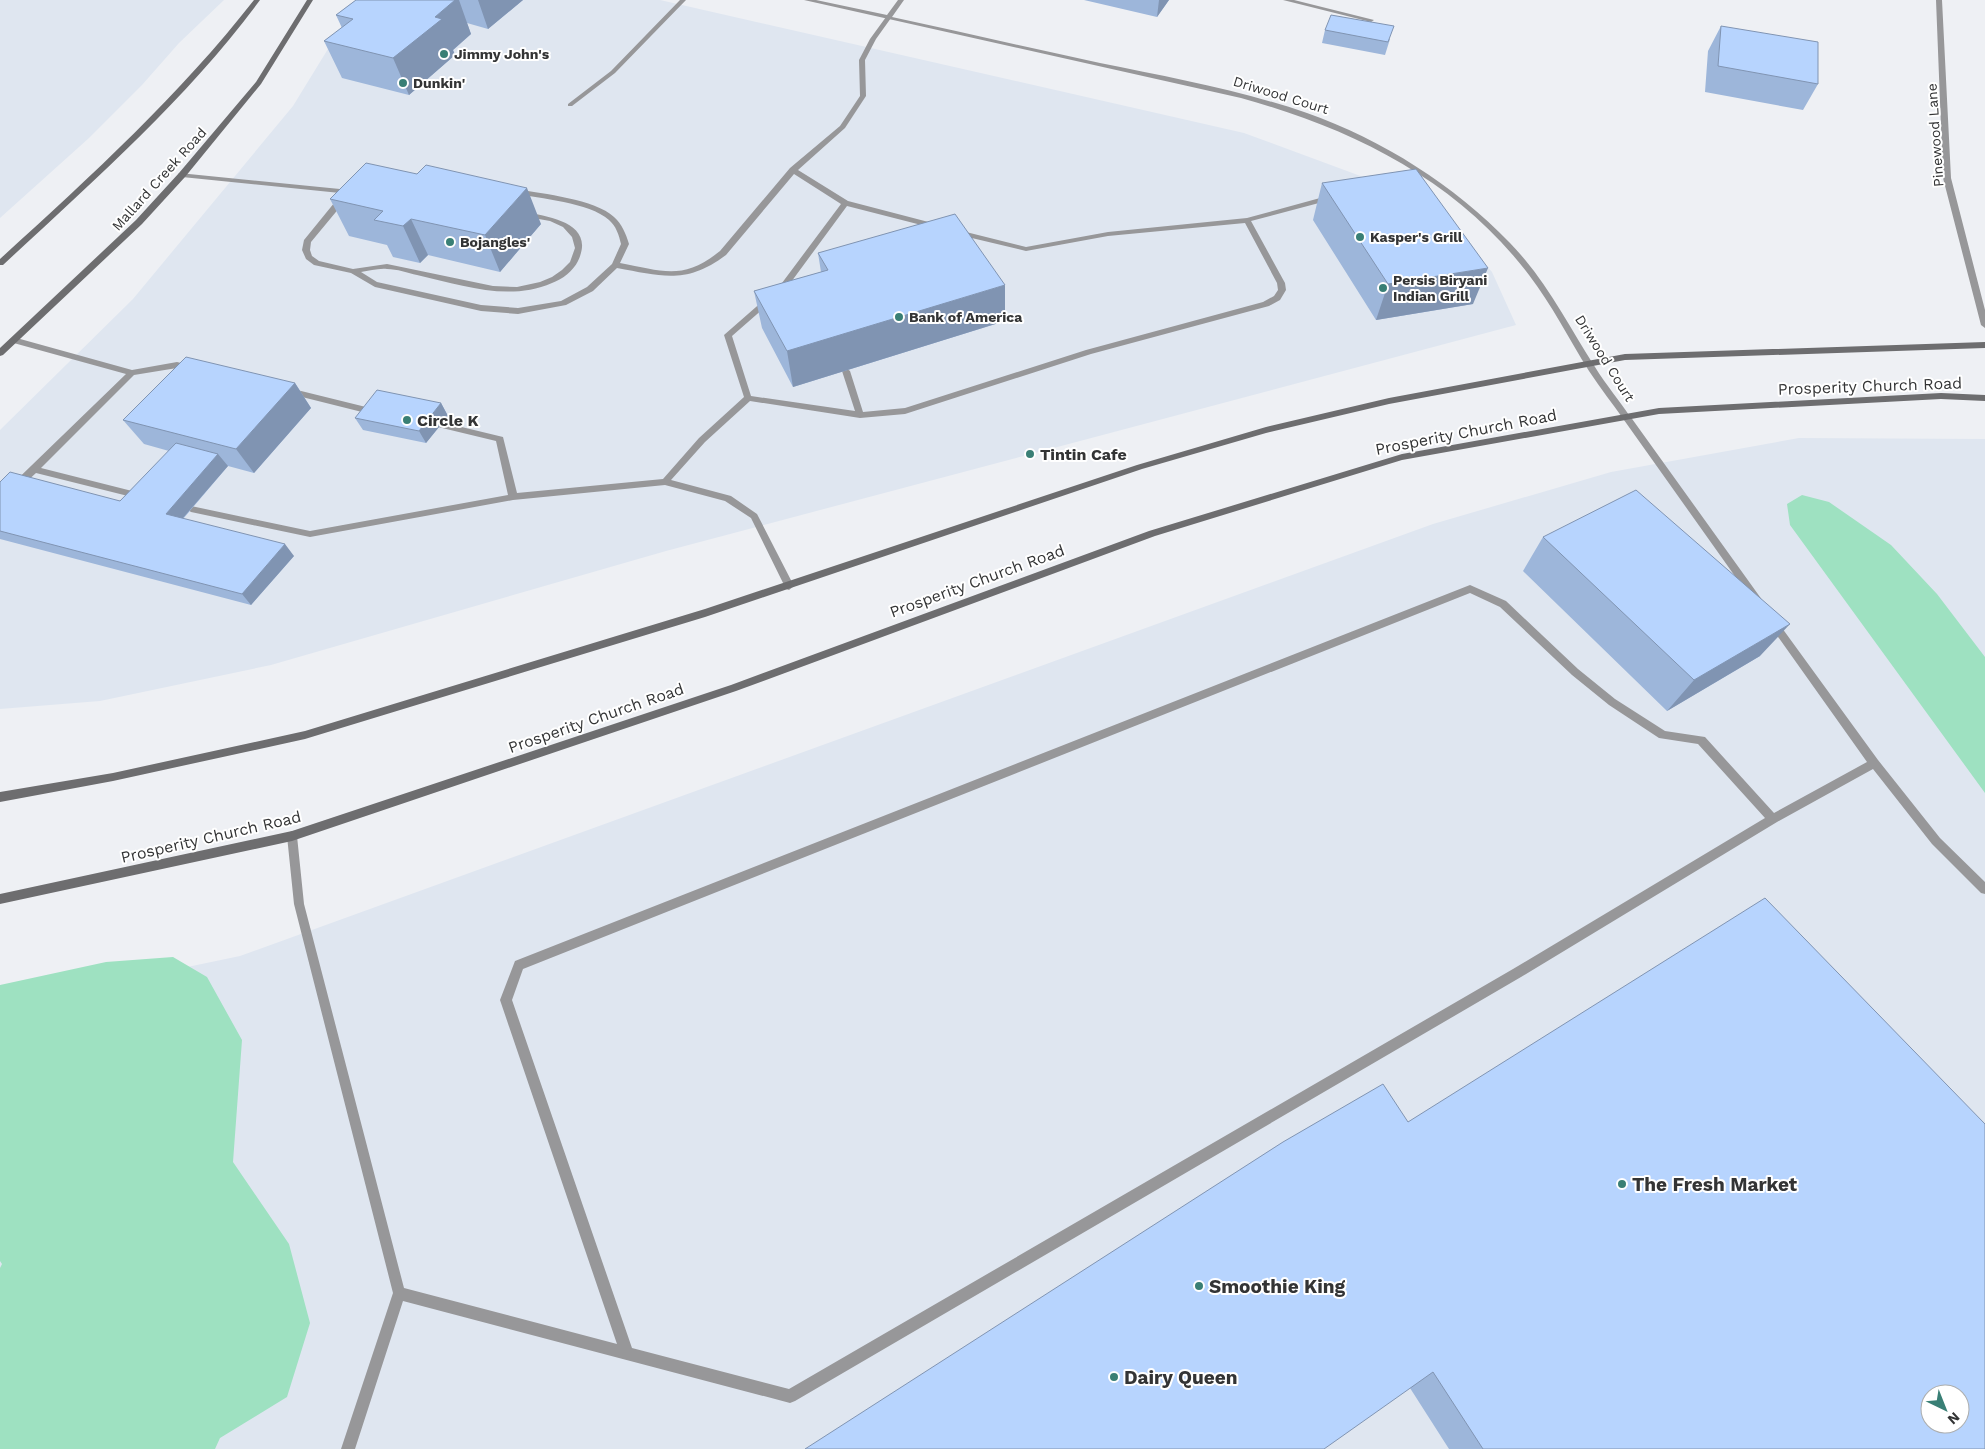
<svg xmlns="http://www.w3.org/2000/svg" width="1985" height="1449" font-family="'Work Sans',sans-serif">
<rect width="100%" height="100%" fill="#eef0f4"/>
<path fill="#dfe6f0" fill-rule="evenodd" d="M0,0H224L179,43L142,85L89,138L0,218Z
M358,0H660L1244,133L1374,181L1447,221L1492,272L1516,325L666,551L271,665L100,701L0,709V430L133,299L293,106Z
M1799,438L1985,439V1449H0V1002L53,995L240,956L1433,524L1611,472ZM1930,1394H1960V1424H1930Z"/>
<path fill="#9ee1c1" d="M1802,495L1829,502L1891,545L1937,594L1985,657V793L1790,525L1787,504Z
M173,957L207,977L242,1040L233,1162L289,1244L310,1323L287,1397L220,1438L215,1449H0V1268L2,1264L0,1261V985L106,962Z"/>
<g fill="none" stroke-linecap="round" stroke-linejoin="round">
<path fill="#979799" fill-rule="evenodd" d="M680,0H686L615,73L572,106H568V104L611,71Z
M888,16L891,18L876,39L865,60L866,96L845,128L798,170L848,201L940,225L941,227L937,229L847,206L783,293L780,294L776,291L841,204L794,174L726,255C686,285 662,276 617,268L593,291L566,305L518,314L481,311L375,287L351,273L314,265L306,259L302,250L304,240L339,197H345V201L311,242L310,250L312,256L319,261L353,269L387,264L493,286L517,287L540,282L552,277L562,270L570,262L575,248L572,237L563,227L550,221L522,216V212H525C550,217 596,223 578,261C573,271 563,279 552,283C508,302 462,285 417,275C408,273 397,269 387,269C379,268 369,271 361,272L377,282L481,305L518,308L561,301L587,287L612,264L621,244C619,235 616,226 609,220C589,202 540,199 514,193L513,191L517,189C543,194 595,199 614,217C622,224 626,234 629,244L620,263C663,271 683,281 720,251L790,168L840,126L860,96L859,60L870,39L886,17Z
M179,173L350,190L354,192L350,194L182,177L178,175Z
M1331,195H1334V199L1251,221L1285,283L1286,290L1280,300L1269,306L1091,354L905,414L860,418L750,401L705,442L671,480L731,496L757,514L794,586L789,590L786,589L751,518L725,501L665,485L513,500L310,537L191,512L187,509L191,506L310,531L508,495L496,441L438,427L437,425L441,422L503,437L517,493L663,479L699,438L744,397L724,335L764,300H770L771,302L732,336L751,396L855,411L842,371L846,368L850,371L863,412L905,408L1086,350L1263,302L1274,296L1278,290L1277,283L1245,223L1108,236L1026,251L955,234V230H958L1026,247L1108,232L1247,218Z
M13,337L132,370L177,362L193,366V370L177,368L134,375L41,468L140,493L144,496L143,498L140,499L36,473L3,503L0,504V496L126,374L10,342L9,340Z
M289,388L374,409L378,412L374,415L286,393V389Z
M1627,415L1630,416L1760,597L1762,600L1760,603H1754L1624,420L1623,418Z
M1470,585L1506,601L1578,669L1615,699L1665,731L1705,737L1774,813L1867,762L1771,627L1769,624L1771,621H1777L1878,760L1940,838L1985,882V894L1981,893L1932,844L1873,769L1777,822L1521,977L795,1401L790,1403L403,1301L355,1449H341L393,1293L294,904L287,836L288,833L292,831L296,833L297,836L304,904L404,1288L617,1344L500,1000L515,961ZM1470,593L1500,607L1572,675L1609,705L1659,738L1698,744L1765,818L1513,969L789,1389L632,1348L512,1000L523,969Z"/>
<path fill="#979799" fill-rule="evenodd" d="M804,0H816L887,15L898,0H904L892,17C961,32 1031,48 1100,63C1169,77 1240,90 1307,113C1383,140 1454,185 1510,243C1546,280 1568,325 1595,367C1606,385 1620,401 1631,418L1627,421L1624,420C1613,404 1600,388 1589,371C1569,339 1552,305 1529,275C1457,180 1353,129 1241,98Z
M1283,0H1294L1374,20L1371,22Z
M1936,0H1942L1951,178L1985,310V328L1981,325L1943,178Z"/>
<path fill="#6d6d6f" fill-rule="evenodd" d="M254,0H260C187,99 93,181 3,265H0V259C90,177 179,96 254,0Z
M307,0H313L261,84L185,177L142,224L3,355L0,356V348L136,220L179,173L256,82Z
M1985,342V348L1625,360L1389,404L1266,433L1142,469L705,617L305,739L113,781L0,802V792L113,773L305,731L705,609L1137,465L1266,427L1389,398L1625,354Z
M1941,393L1985,395V401L1941,399L1659,414L1402,460L1155,536L736,691L292,841L0,904V894L292,831L731,685L1149,531L1402,454L1659,408Z"/>
</g>
<path fill="#9db6da" d="M356,0H523L488,29L467,23L471,34L453,50L455,55L409,95L342,78L324,41L342,28L336,15Z
M1084,0H1169L1157,17Z
M1721,26L1818,84L1803,110L1705,92L1708,51Z
M1325,30L1390,39L1385,55L1322,43Z
M1322,183L1473,304L1376,320L1313,220Z
M330,199L541,224L500,272L428,255L420,263L393,257L387,245L349,236Z
M818,253L1005,321L793,387L762,328L754,291L821,272Z
M295,383L311,408L254,473L228,466L183,519L294,556L251,605L0,539V482L120,501L169,451L144,444L123,420Z
M441,403L448,416L426,443L363,430L355,418Z
M1543,537L1760,656L1667,711L1523,571Z
M1408,1122L1985,1449H1449L1410,1388Z"/>
<path fill="#8094b2" d="M455,0H459L471,34L453,50L455,55L409,95L393,58L435,17Z
M478,0H523L488,29Z
M1159,0H1169L1157,17Z
M527,188L541,224L500,272L485,235Z
M411,219L428,255L420,263L403,226Z
M1488,268L1473,304L1376,320L1388,284Z
M1005,285V321L793,387L787,351Z
M295,383L311,408L254,473L236,449Z
M441,403L448,416L426,443L419,431Z
M218,454L228,466L176,526L166,514Z
M285,544L294,556L251,605L242,594Z
M1790,624L1760,656L1667,711L1694,680Z"/>
<path fill="#b7d4fe" stroke="#8094b2" fill-rule="evenodd" d="M356,0H455L435,17L442,19L393,58L324,41L353,19L336,15Z
M1331,15L1394,26L1388,42L1325,30Z
M1721,26L1818,42V84L1718,66Z
M366,163L417,174L426,165L527,188L485,235L411,219L403,226L374,220L383,211L330,199Z
M1416,169L1488,268L1388,284L1322,183Z
M955,214L1005,285L787,351L754,291L828,270L818,253Z
M186,357L295,383L236,449L123,420Z
M377,390L441,403L419,431L355,418Z
M176,443L218,454L166,514L285,544L242,594L0,531V482L10,472L120,501Z
M1636,490L1790,624L1694,680L1543,537Z
M1765,898L1985,1124V1449H1483L1433,1372L1324,1449H805L1283,1142L1383,1084L1408,1122ZM1930,1394H1960V1424H1930Z"/>
<g fill="#397f75" stroke="#fff" stroke-width="2">
<circle cx="444" cy="54" r="5"/>
<circle cx="403" cy="83" r="5"/>
<circle cx="1360" cy="237" r="5"/>
<circle cx="450" cy="242" r="5"/>
<circle cx="1383" cy="288" r="5"/>
<circle cx="899" cy="317" r="5"/>
<circle cx="407" cy="420" r="5"/>
<circle cx="1030" cy="454" r="5"/>
<circle cx="1622" cy="1184" r="5"/>
<circle cx="1199" cy="1286" r="5"/>
<circle cx="1114" cy="1377" r="5"/>
</g>
<g text-anchor="middle" dominant-baseline="central" stroke-width="4" stroke-linejoin="round" paint-order="stroke">
<g font-size="14" font-weight="bold" fill="#333435" stroke="#fff" text-anchor="start">
<text x="454" y="54">Jimmy John's</text>
<text x="413" y="83">Dunkin'</text>
<text x="1370" y="237">Kasper's Grill</text>
<text x="460" y="242">Bojangles'</text>
<text x="1393" y="280">Persis Biryani<tspan x="1393" dy="16">Indian Grill</tspan></text>
<text x="909" y="317">Bank of America</text>
</g>
<g font-size="14" fill="#333435" stroke="#fff">
<text transform="translate(1281 95) rotate(17)">Driwood Court</text>
<text transform="translate(1935 135) rotate(-94)">Pinewood Lane</text>
<text transform="translate(159 179) rotate(-48)">Mallard Creek Road</text>
<text transform="translate(1605 358) rotate(58)">Driwood Court</text>
</g>
<g font-size="16" fill="#333435" stroke="#fff">
<text transform="translate(1870 386) rotate(-2)">Prosperity Church Road</text>
<text transform="translate(1466 432) rotate(-11)">Prosperity Church Road</text>
<text transform="translate(977 581) rotate(-20)">Prosperity Church Road</text>
<text transform="translate(596 718) rotate(-19)">Prosperity Church Road</text>
<text transform="translate(211 837) rotate(-13)">Prosperity Church Road</text>
</g>
<g font-size="16" font-weight="bold" fill="#333435" stroke="#fff" text-anchor="start">
<text x="417" y="420">Circle K</text>
<text x="1040" y="454">Tintin Cafe</text>
</g>
<g font-size="19" font-weight="bold" fill="#333435" stroke="#fff" text-anchor="start">
<text x="1632" y="1184">The Fresh Market</text>
<text x="1209" y="1286">Smoothie King</text>
<text x="1124" y="1377">Dairy Queen</text>
</g>
</g>
<g transform="translate(1945 1409) rotate(137)"><circle r="24" fill="#ffffff" stroke="#adaeae"/>
<path d="M0-4L9 19L0 12L-9 19Z" fill="#397f75"/>
<text y="-8" font-size="14" font-weight="bold" text-anchor="middle" fill="#333435">N</text>
</g>
</svg>
